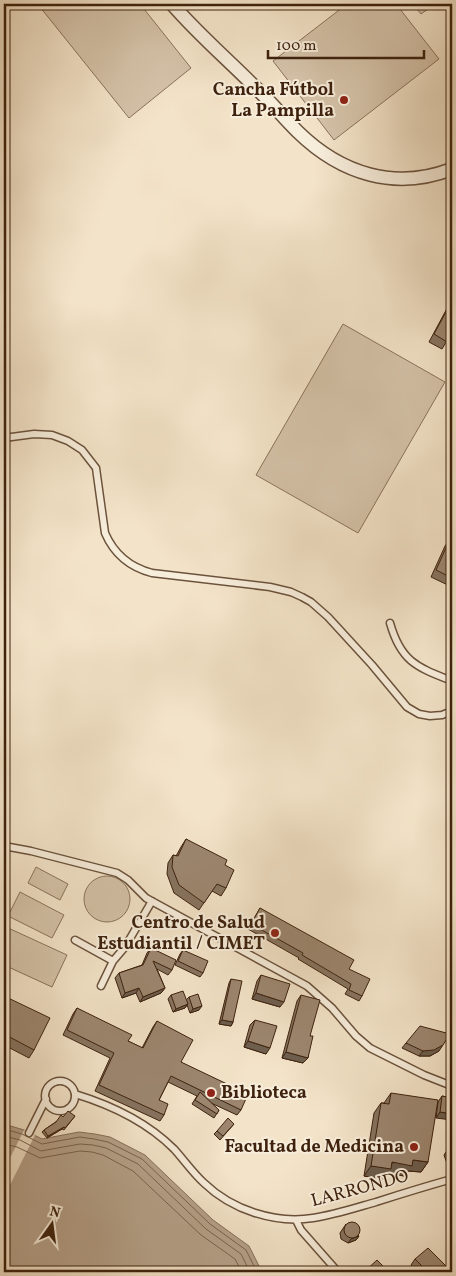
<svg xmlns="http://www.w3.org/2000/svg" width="456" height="1276" font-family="Vollkorn,serif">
<rect width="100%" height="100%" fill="#f3e3c8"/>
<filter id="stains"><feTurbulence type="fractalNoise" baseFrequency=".004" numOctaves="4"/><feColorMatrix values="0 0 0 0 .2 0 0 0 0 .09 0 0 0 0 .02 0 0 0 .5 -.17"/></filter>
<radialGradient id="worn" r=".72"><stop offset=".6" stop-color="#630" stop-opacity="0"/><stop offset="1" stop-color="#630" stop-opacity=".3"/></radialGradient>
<path fill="#d4c2a8" stroke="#89725b" d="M43,4H140L191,68L129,118L40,7Z
M347,4H396L439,59L334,140L273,61Z
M413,4H435L421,14Z
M343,324L445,382L358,533L256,475Z
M36,867L68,884L60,900L28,883Z
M84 899a23 23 0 1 1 46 0a23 23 0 1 1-46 0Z
M20,892L64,915L52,938L8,916Z
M6,927L67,955L52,987L4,965V932Z"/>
<path fill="#b5a189" stroke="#856e58" d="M4,1124L24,1130L42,1139L79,1132L95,1134L110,1137L145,1155L213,1220L249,1246L262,1272H4Z"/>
<path fill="#f3e3c8" d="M24,1130L35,1135L4,1197V1170Z"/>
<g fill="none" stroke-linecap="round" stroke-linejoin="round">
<path stroke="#7a624c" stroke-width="1" d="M4,1129L22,1134L42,1144L80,1137L94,1139L108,1142L142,1159L210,1224L246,1250L257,1272
M4,1136L20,1140L41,1151L80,1144L93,1145L106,1148L138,1164L206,1229L241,1254L250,1272
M4,1144L17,1147L40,1158L80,1151L92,1152L103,1155L133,1171L201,1235L235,1259L242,1272"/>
<defs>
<path id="lane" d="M4,438L34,434L52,435L68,441L82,450L96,468L105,533C114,554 129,567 152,573L270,587L291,592L302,597L311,602L328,617L372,665L407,707L419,714L430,716L442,715L452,711
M390,623C401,662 417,667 452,681
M4,846L31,851L117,873L128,880L146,898L307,986L332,1008L356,1036L370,1048L424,1075L452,1086
M75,940L113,961L125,947L152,901
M101,986L113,961
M45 1096a15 15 0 1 1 30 0a15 15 0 1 1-30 0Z
M75,1094C111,1105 147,1122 174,1149C184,1160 193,1173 204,1183C232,1210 275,1224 313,1218C334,1215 355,1208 376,1202C401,1194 427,1186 452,1179
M29,1133L46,1099
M296,1220L301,1230L338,1272"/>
<path id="street" d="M172,4C197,33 226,58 253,85C269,100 283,117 298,132C341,174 395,191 452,169"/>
</defs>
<use href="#lane" stroke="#6b523c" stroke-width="9"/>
<use href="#street" stroke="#6b523c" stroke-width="15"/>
<use href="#lane" stroke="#f7eddb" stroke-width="6"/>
<use href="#street" stroke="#f7eddb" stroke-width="12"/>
</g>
<path fill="#86735f" stroke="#3e220e" d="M452,299V332L442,349L429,342Z
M450,539L452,540V587L431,577L445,546Z
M452,595V605L449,603Z
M186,839L225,865L226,888L221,896L212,891L199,910L174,893L167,874L168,863L173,855L176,856L181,847Z
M260,908L349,969L362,996L359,1001L345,994L348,989L298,959L299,958L248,929Z
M151,948L172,970L168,975L157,969L165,988L161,993L140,1002L136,993L122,998L115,978L119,973L142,965L147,953Z
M183,950L203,973L200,977L175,965L180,954Z
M261,975L280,1007L252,999L257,981Z
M231,979L233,1022L231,1026L219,1024L229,983Z
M171,995L186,1000L189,997L199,1010L190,1013L187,1005L185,1008L173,1012L168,999Z
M301,995L310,1036L308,1058L303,1063L282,1058L297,1001Z
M4,996L34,1050L29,1058L4,1045Z
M77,1008L128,1041L142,1048L153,1027L157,1021L181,1062L241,1110L237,1115L211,1103L219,1110L214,1118L192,1104L197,1096L168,1082L159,1100L164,1115L160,1121L95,1091L110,1058L63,1035L73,1014Z
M255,1020L266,1054L244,1047L250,1025Z
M406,1043L439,1051L430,1056H419L402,1048Z
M391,1093L428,1162L421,1172L408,1171L404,1176L388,1173L384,1179L364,1176L374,1113L381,1103H384Z
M442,1096L452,1098L436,1118L438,1102Z
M75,1116L64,1130L62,1129L47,1138L42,1132L44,1130L63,1117Z
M234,1124L220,1140L214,1134L217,1131Z
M452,1148V1168L449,1169L444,1155L448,1149Z
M452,1223V1234L448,1230Z
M346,1224L359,1236L356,1240L348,1243L341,1239L340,1233Z
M415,1259L448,1268L444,1272H416L417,1271L411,1265Z"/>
<path fill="#6d5e4e" stroke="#3e220e" d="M139,988L136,993L122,998L125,993Z
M165,988L161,993L140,1002L143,997Z
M256,993L284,1002L280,1007L252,999Z
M188,1004L185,1008L173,1012L176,1009Z
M202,1006L199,1010L190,1013L193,1009Z
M222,1020L233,1022L231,1026L219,1024Z
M248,1041L270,1048L266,1054L244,1047Z
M443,1045L439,1051L430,1056H419L423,1051Z
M286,1052L308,1058L303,1063L282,1058Z
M440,1112L452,1114V1120L436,1118Z
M64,1127L62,1129L47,1138L48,1136Z
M413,1160L428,1162L421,1172L408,1171L404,1176L388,1173L384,1179L364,1176L371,1166Z
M359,1236L356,1240L348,1243L351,1239Z"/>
<path fill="#9c866f" stroke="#3e220e" d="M452,301V332L447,342L434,334Z
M450,539L452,540V578L436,570Z
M186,839L227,860L225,865L234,870L226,888L217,884L204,903L179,885L172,867L173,855L178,856Z
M260,908L354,960L349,969L370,979L362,996L349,990L351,984L302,955L303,953L251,924Z
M151,948L176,960L172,970L153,961L165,988L143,997L139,988L125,993L119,973L143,965Z
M183,950L208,961L203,973L178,961Z
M261,975L290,984L284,1002L256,993Z
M231,979L242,981L233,1022L222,1020Z
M183,991L188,1004L176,1009L171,995Z
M198,994L202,1006L193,1009L189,997Z
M301,995L320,1000L310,1036H313L308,1058L286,1052Z
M4,996L50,1018L34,1050L4,1034Z
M77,1008L132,1035L128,1041L143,1048L157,1021L193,1040L181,1062L248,1094L241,1110L171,1076L159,1100L168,1104L164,1115L99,1085L114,1053L67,1030Z
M255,1020L277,1026L270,1048L248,1041Z
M420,1026L450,1034L443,1045L434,1050L423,1051L406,1043Z
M200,1092L219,1110L217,1114L195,1100Z
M391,1093L438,1100L428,1162L413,1160L412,1166L392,1162L391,1169L371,1166L381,1103L389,1104Z
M442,1096L452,1098V1114L440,1112Z
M68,1111L75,1116L65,1128L64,1127L48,1136L44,1130L56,1122L61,1115L63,1117Z
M228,1118L234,1124L223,1136L217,1131Z
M452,1148V1162L448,1149Z
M344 1230a8 8 0 1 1 16 0a8 8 0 1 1-16 0Z
M428,1248L448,1268L443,1272H416L422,1266L415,1259Z
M377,1260L387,1270L384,1272H364Z"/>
<g fill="#8f2418" stroke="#f7eddb" stroke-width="2">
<circle cx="344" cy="100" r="5"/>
<circle cx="275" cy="933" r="5"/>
<circle cx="211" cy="1093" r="5"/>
<circle cx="414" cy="1147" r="5"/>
</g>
<g text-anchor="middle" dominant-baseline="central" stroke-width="4" stroke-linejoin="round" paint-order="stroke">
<g font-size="18" font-weight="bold" fill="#3e220e" stroke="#f7eddb" text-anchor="end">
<text x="334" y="90">Cancha Fútbol<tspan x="334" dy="21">La Pampilla</tspan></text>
<text x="265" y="923">Centro de Salud<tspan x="265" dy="21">Estudiantil / CIMET</tspan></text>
<text x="221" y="1093" text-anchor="start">Biblioteca</text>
<text x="404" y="1147">Facultad de Medicina</text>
</g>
<g font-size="18" fill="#3e220e" stroke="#f7eddb">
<text transform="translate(360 1189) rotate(-15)">LARRONDO</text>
</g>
</g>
<rect width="456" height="1276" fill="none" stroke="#f3e3c8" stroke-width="20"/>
<rect x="5" y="5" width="446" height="1266" fill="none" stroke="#3e220e" stroke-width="2.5"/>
<rect x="10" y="10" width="436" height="1256" fill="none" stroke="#3e220e"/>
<g transform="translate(52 1224) rotate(14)" stroke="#f7eddb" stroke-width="4" paint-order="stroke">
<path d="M0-4L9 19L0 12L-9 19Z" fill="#3e220e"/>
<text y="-8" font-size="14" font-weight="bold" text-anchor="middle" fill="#3e220e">N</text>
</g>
<path d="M268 50v8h156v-8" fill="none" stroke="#3e220e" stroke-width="2.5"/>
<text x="276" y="50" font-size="15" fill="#3e220e" stroke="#f7eddb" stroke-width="4" paint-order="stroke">100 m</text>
<rect width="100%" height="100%" filter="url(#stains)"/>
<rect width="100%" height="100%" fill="url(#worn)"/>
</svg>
